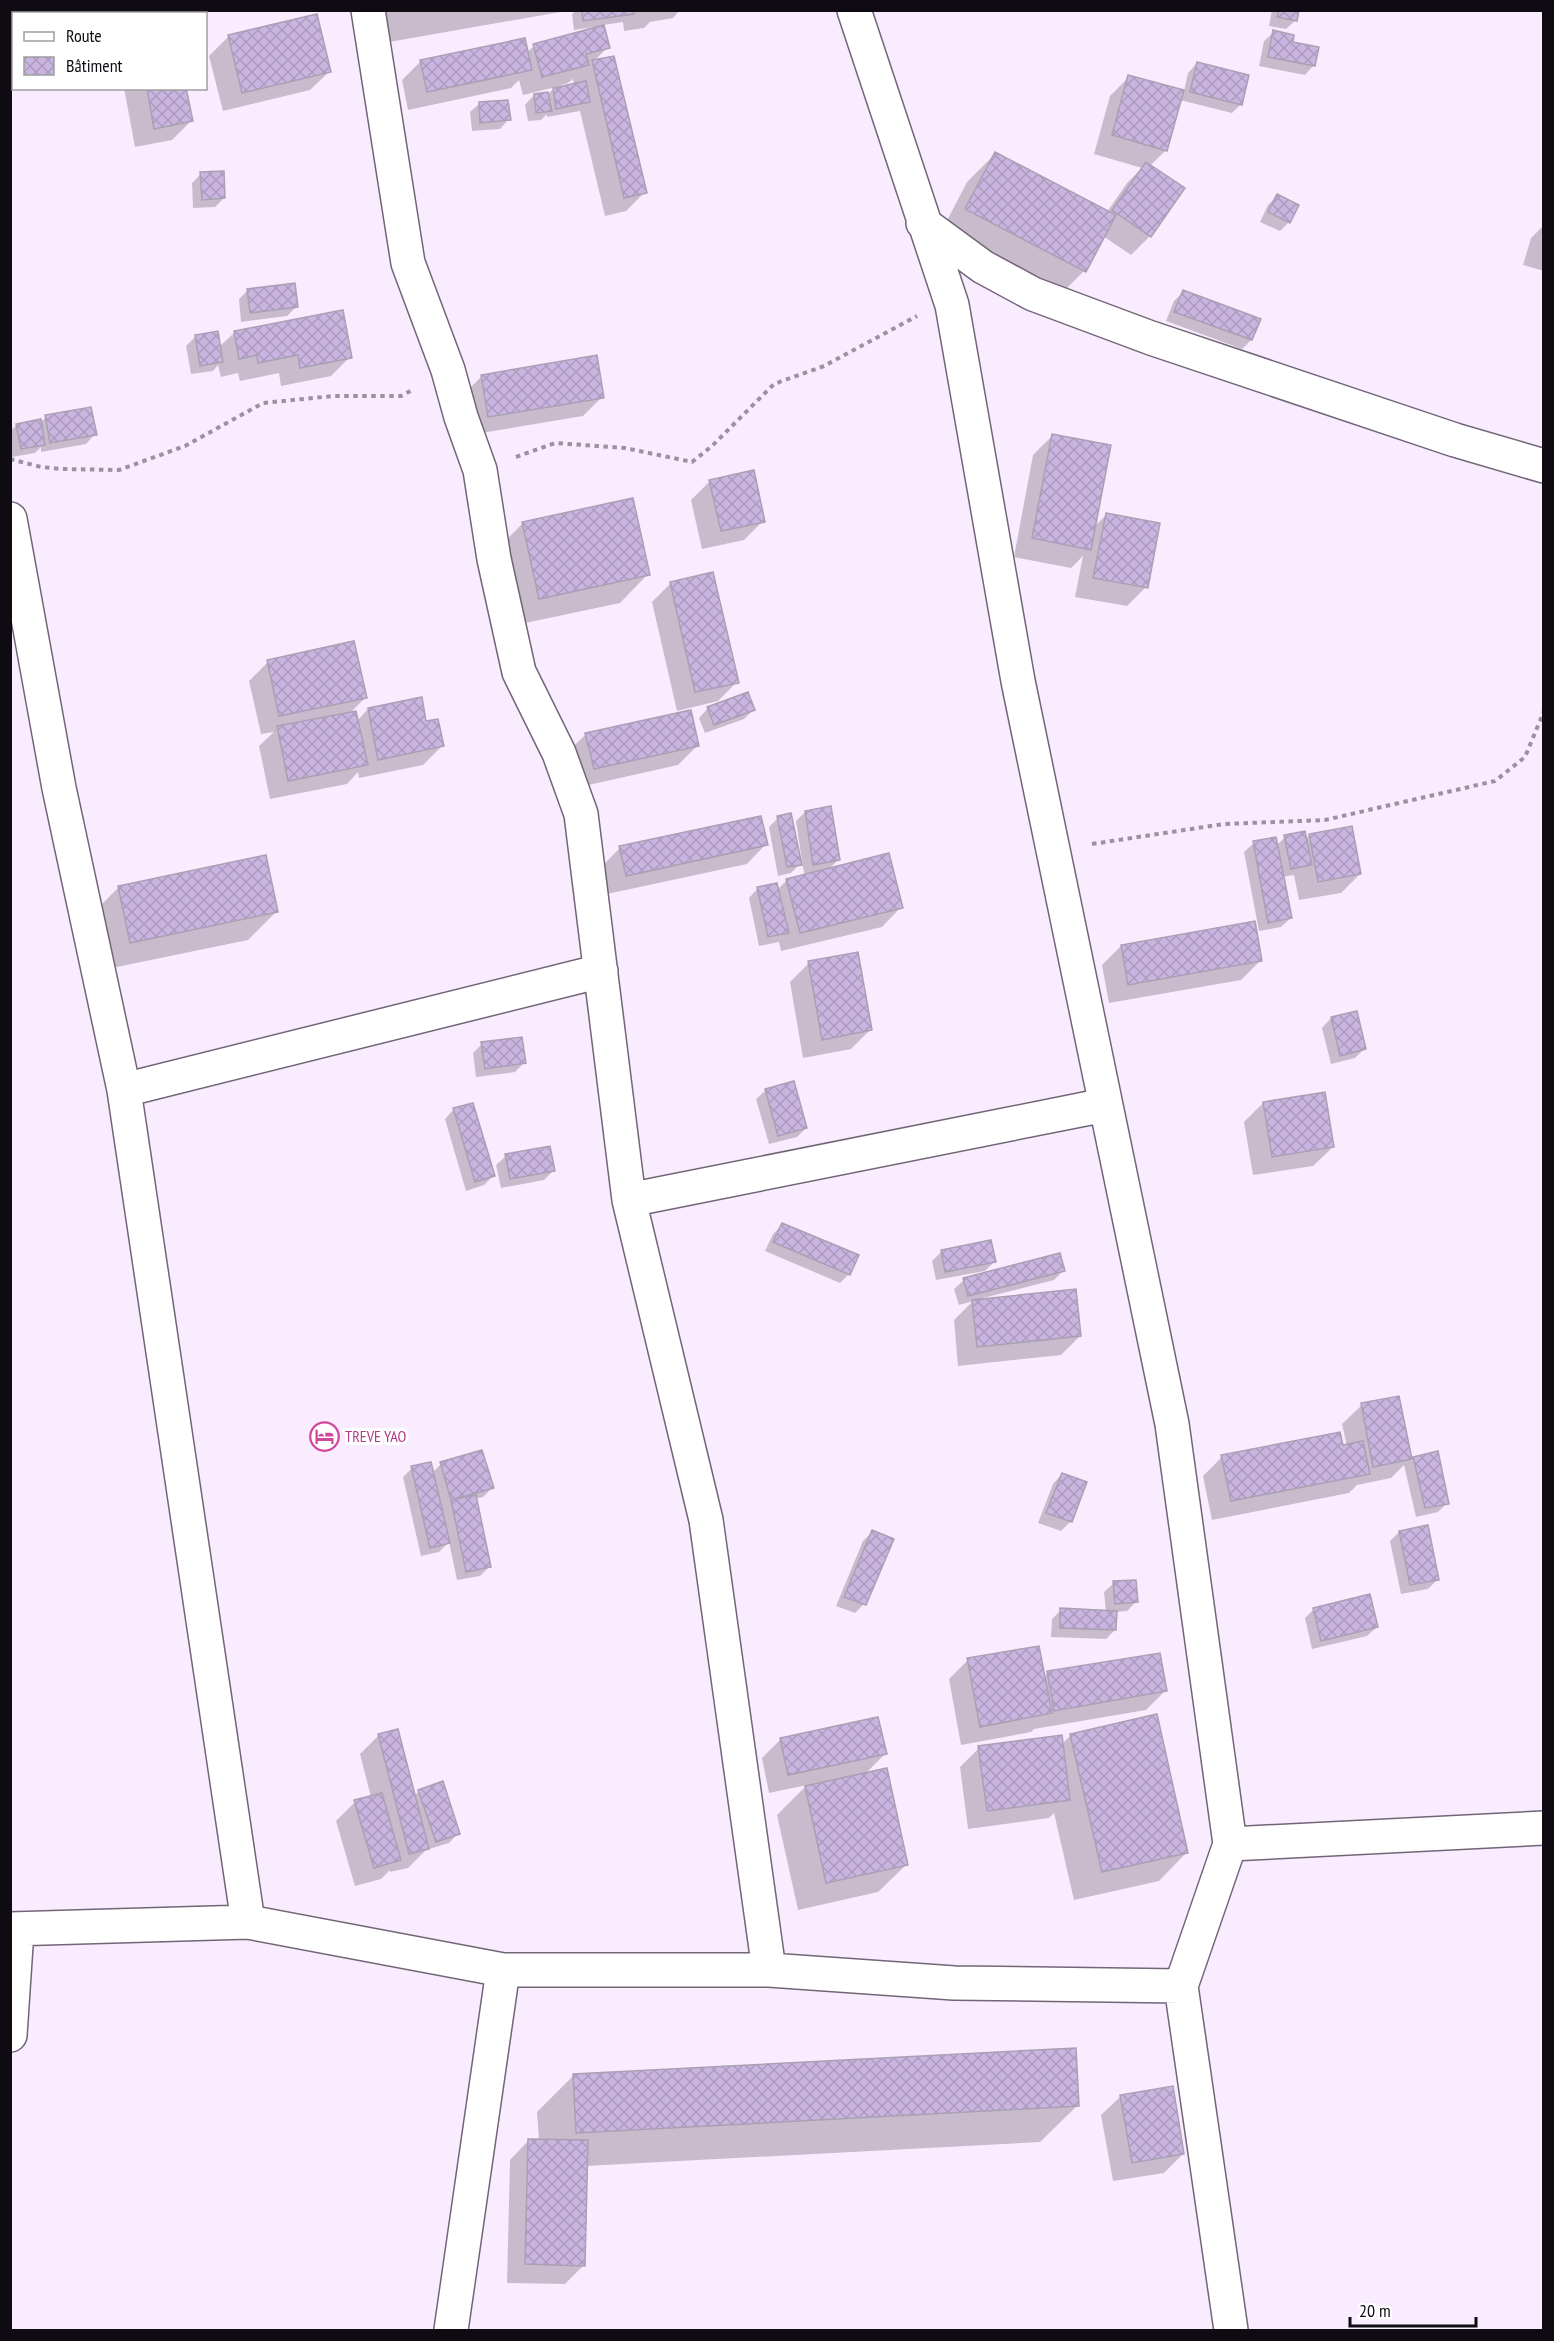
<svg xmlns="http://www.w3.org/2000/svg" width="1554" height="2341" font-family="'PT Sans Narrow',sans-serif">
<defs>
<pattern id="building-cross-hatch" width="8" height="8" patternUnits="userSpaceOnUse" patternTransform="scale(1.5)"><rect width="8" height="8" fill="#cab5e0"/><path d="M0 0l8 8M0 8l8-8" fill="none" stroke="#ac9abf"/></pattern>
</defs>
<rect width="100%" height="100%" fill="#faecff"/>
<path fill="#0003" fill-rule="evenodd" d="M383,10H572L389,42Z
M576,10H680L673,18L650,22L644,28L624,31L623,22L603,25L608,47L594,61L645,192L626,211L605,216L580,111L547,117V114L541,120L528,121L525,105L534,95L549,93L556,87L523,95L519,80L511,88L408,110L402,80L421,61L526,53L534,46L601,28V26L574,30L572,14ZM573,79L574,85L561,88V85L568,83Z
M1272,10H1297L1296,20L1286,29L1269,26Z
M316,15L330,71L310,90L223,111L209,56L228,37Z
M1274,32L1314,65L1305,75L1259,66L1264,41Z
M1197,63L1241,104L1232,113L1180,100L1166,150L1150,166V236L1131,255L1103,236L1084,271L1056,299L938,238L967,182L995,154L1107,212L1127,183L1142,168L1094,154L1110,96L1129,77L1184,91L1188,73Z
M124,88H185L191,121L172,140L135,147Z
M480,103L509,119L500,129L472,131L470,112Z
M201,174L224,198L215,207L193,208L192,183Z
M1277,196L1289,222L1280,231L1260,222L1268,205Z
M1544,225V271L1523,265L1531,238Z
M248,290L296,307L287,316L241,322L239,299Z
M1183,292L1251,340L1242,349L1166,321L1174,301Z
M235,332L350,357L331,376L281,386L279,373L240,381L238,373L221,377L218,365L213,371L191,374L186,346L195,337L219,347Z
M482,376L602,397L583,416L469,435L463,395Z
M46,417L95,434L86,444L41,452V447L35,453L12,457L10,431L17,425L40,423Z
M1052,436L1094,527L1106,515L1146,587L1127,606L1075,597L1083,556L1071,568L1014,557L1033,455Z
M710,481L763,521L744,540L702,549L691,500Z
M522,524L648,574L620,603L511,626L494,552Z
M671,583L737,682L718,701L677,711L652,602Z
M268,662L365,698L349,714L357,721L368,709L425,723L442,746L423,765L359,778L358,772L347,784L270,799L259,746L274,732L261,734L249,681Z
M708,708L753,710L744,719L705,733L699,718Z
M586,734L697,746L678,765L575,788L567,753Z
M805,812L838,860L828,870L901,907L882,927L781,951L779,942L759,946L749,898L758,888L777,890L787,880L805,876L802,862L791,873L778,876L769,827L778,818L800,862L802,861L796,821Z
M1310,835L1360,874L1341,893L1299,900L1294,875L1282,877L1291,918L1281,927L1259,931L1244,852L1254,843L1276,846L1285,837L1305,839Z
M766,844L747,864L607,894L601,867L620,848Z
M118,888L276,912L248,940L102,970L90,916Z
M1121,946L1260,961L1241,980L1109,1003L1102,965Z
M809,963L870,1030L851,1049L803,1058L790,982Z
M1331,1018L1364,1049L1355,1058L1331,1064L1322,1028Z
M482,1044L524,1063L515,1072L476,1077L473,1053Z
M766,1090L806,1128L797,1137L769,1144L756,1099Z
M1263,1103L1333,1147L1313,1166L1253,1175L1244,1122Z
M454,1109L493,1176L484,1185L466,1191L445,1119Z
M506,1156L553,1171L544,1180L501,1188L496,1165Z
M782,1225L849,1274L840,1283L765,1251L773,1234Z
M941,1252L994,1262L985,1271L936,1280L932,1261Z
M1063,1271L1054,1280L983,1298L1080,1336L1061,1355L958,1366L954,1320L973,1301L959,1305L954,1289L964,1280Z
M1397,1398L1411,1461L1414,1458L1447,1503L1438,1512L1416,1517L1404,1465L1391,1478L1357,1485L1349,1493L1212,1520L1203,1476L1222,1457L1347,1446L1342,1424L1362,1405Z
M441,1464L492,1488L483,1497L475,1499L489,1567L480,1576L457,1580L449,1542L439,1552L421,1556L403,1477L412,1468L432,1473Z
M1062,1474L1085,1483L1070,1522L1061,1531L1038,1523L1053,1484Z
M872,1532L864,1604L855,1613L836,1606L863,1541Z
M1399,1532L1438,1579L1428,1589L1401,1594L1390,1541Z
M1114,1583L1136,1602L1127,1611L1115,1612V1630L1106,1639L1051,1637L1052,1619L1061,1610L1106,1612L1104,1592Z
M1314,1609L1377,1627L1367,1636L1312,1649L1305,1618Z
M968,1660L1044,1677L1048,1673L1165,1691L1146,1710L1034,1729L1031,1732L961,1745L949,1679Z
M379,1735L414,1796L419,1791L458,1833L449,1843L426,1850L408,1868L390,1872V1870L381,1879L355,1886L336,1821L355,1802L371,1797L360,1754Z
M1071,1735L1187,1852L1159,1881L1074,1900L1054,1813L1049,1818L968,1829L960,1767L979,1748L1061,1745Z
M781,1739L885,1754L864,1775L907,1864L878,1892L798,1910L777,1815L807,1785L769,1793L762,1758Z
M574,2075L1077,2106L1040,2142L586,2166L584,2265L565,2284L507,2283L510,2160L529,2140L539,2141L537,2112Z
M1121,2096L1183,2154L1164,2173L1113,2181L1101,2115Z"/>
<path fill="url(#building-cross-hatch)" stroke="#aaa0b4" stroke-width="1.5" d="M582,10H633L634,14L583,21Z
M1279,10H1299L1297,21L1277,17Z
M317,14L331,72L242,93L228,35Z
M604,25L610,48L586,54L589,65L542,77L533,44Z
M1273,30L1294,35L1293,42L1319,47L1315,66L1268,57Z
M525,38L532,70L427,92L420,60Z
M614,56L647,193L624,198L592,60Z
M1197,62L1249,75L1242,105L1190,92Z
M1128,75L1184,90L1167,151L1112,135Z
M586,81L590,102L556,109L553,88Z
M147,88H186L193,121L154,129Z
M548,92L552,111L536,113L534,94Z
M508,100L511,120L480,123L479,102Z
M995,152L1116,215L1086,272L965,209Z
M1146,162L1185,188L1151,237L1112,210Z
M224,171L225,198L202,200L200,172Z
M1277,194L1299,205L1290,223L1268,212Z
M295,283L298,307L250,313L247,289Z
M1183,290L1261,319L1252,340L1174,312Z
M343,310L352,358L300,368L298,355L258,363L257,355L239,359L234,331Z
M218,331L223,362L200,366L195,335Z
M597,355L604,398L488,417L481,375Z
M91,407L97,435L50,443L45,415Z
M41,419L45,445L21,449L16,424Z
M1052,434L1111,445L1091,550L1032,538Z
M754,470L765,522L721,531L709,480Z
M633,498L650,575L539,599L522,522Z
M1106,513L1160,523L1148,588L1093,578Z
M713,572L739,683L695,692L670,582Z
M354,641L367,698L279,716L267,660Z
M748,692L755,710L714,725L707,707Z
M422,697L426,721L438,719L444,746L378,760L368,708Z
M691,710L699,746L594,769L585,733Z
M356,711L368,765L288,781L277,726Z
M831,806L840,860L813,865L805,811Z
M791,813L802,865L787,867L777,816Z
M761,816L768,845L626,876L619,846Z
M1352,826L1361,874L1318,882L1309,834Z
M1305,831L1312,865L1291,869L1284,835Z
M1276,837L1292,918L1268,923L1253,841Z
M889,853L903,908L800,933L786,879Z
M266,855L278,912L130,943L118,886Z
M777,883L789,933L768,937L757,887Z
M1255,921L1262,961L1128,985L1121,945Z
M858,952L872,1030L822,1040L808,961Z
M1357,1011L1366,1049L1340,1056L1331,1017Z
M522,1037L526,1063L485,1069L481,1042Z
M794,1081L807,1128L778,1136L765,1089Z
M1325,1092L1334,1147L1272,1157L1263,1102Z
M473,1103L495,1176L475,1182L453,1108Z
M550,1146L555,1171L510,1179L505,1154Z
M782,1223L859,1255L850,1275L773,1242Z
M991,1240L996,1262L945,1272L941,1250Z
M1060,1253L1065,1271L968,1296L963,1278Z
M1076,1289L1081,1336L977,1347L972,1300Z
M1399,1396L1412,1459L1373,1467L1361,1403Z
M1340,1432L1343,1445L1363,1441L1370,1474L1231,1501L1221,1455Z
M482,1450L494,1488L451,1500L440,1462Z
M1438,1451L1449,1504L1425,1508L1413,1457Z
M431,1462L450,1543L430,1548L411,1466Z
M1062,1473L1087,1482L1072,1522L1046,1513Z
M476,1495L491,1567L466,1572L451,1500Z
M1428,1525L1439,1580L1410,1585L1399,1531Z
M872,1530L894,1539L866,1605L844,1597Z
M1136,1580L1138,1602L1115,1604L1113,1581Z
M1370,1594L1378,1627L1321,1641L1313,1608Z
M1060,1608L1117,1611L1116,1630L1060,1628Z
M1039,1646L1052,1713L980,1727L967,1658Z
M1160,1653L1167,1691L1054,1711L1047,1671Z
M1157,1714L1188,1853L1102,1872L1070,1734Z
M878,1717L887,1754L788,1775L780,1738Z
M398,1729L429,1849L409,1854L378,1734Z
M1062,1735L1070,1800L987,1811L978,1746Z
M887,1768L908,1865L826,1883L805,1786Z
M443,1781L460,1834L436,1842L418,1790Z
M382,1793L401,1860L374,1868L354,1800Z
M1076,2048L1079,2106L576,2133L573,2074Z
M1173,2086L1184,2154L1132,2163L1120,2095Z
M528,2139L588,2140L585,2266L525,2264Z"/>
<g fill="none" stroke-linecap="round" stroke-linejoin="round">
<defs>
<path id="minor" d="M368,10L408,263L448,370L461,417L480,470L494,559L519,672L559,753L581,814L629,1200L706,1520L769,1970
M854,10L952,305L1018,681L1172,1424L1230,1844L1181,1986L1231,2330
M26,14L48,10
M923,223L983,267L1033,294L1151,338L1455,440L1544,466
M10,519L59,788L124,1090L248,1922
M124,1090L601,971
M629,1200L1105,1105
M1230,1844L1544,1828
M10,1929L248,1922L503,1970H769L954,1983L1181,1986
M10,2035L17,1930
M451,2330L503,1970"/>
</defs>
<use href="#minor" stroke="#726576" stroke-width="36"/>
<path stroke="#9c919f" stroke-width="4" stroke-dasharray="4.5 4.5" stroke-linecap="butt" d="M516,457L555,443L625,448L692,462L712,446L774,384L824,366L917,316
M10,459L41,467L62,469L119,470L185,446L263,403L333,396H401L414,389
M1092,844L1224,824L1325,820L1495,781L1525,757L1544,711"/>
<use href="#minor" stroke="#fff" stroke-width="33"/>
</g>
<defs>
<symbol id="hotel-ring" viewBox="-11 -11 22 22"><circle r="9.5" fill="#fff" stroke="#d1479c" stroke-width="1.5"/><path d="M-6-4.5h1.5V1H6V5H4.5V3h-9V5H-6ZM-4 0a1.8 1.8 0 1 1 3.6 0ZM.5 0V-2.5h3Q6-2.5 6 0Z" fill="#d1479c"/></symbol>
</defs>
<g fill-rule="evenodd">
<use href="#hotel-ring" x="308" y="1420" width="33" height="33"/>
</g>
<g text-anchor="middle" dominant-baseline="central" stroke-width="6" stroke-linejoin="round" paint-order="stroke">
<g font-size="16" fill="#b23c85" stroke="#fff" text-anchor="start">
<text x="345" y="1436">TREVE YAO</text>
</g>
</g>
<rect width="1554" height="2341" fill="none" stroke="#100b12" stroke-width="24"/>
<rect x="12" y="12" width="195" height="78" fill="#ffffff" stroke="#9f9da0" stroke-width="1.5"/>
<rect x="24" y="32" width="30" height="9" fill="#ffffff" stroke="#9f9da0" stroke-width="1.5"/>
<text x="66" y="42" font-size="18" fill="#100b12">Route</text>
<rect x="24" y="57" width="30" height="18" fill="url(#building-cross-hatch)" stroke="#9f9da0" stroke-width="1.5"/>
<text x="66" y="72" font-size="18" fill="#100b12">Bâtiment</text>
<path d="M1350 2317v9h126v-9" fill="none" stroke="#100b12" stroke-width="3"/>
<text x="1359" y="2317" font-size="18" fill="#100b12" stroke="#ffffff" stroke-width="4.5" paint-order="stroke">20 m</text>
</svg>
